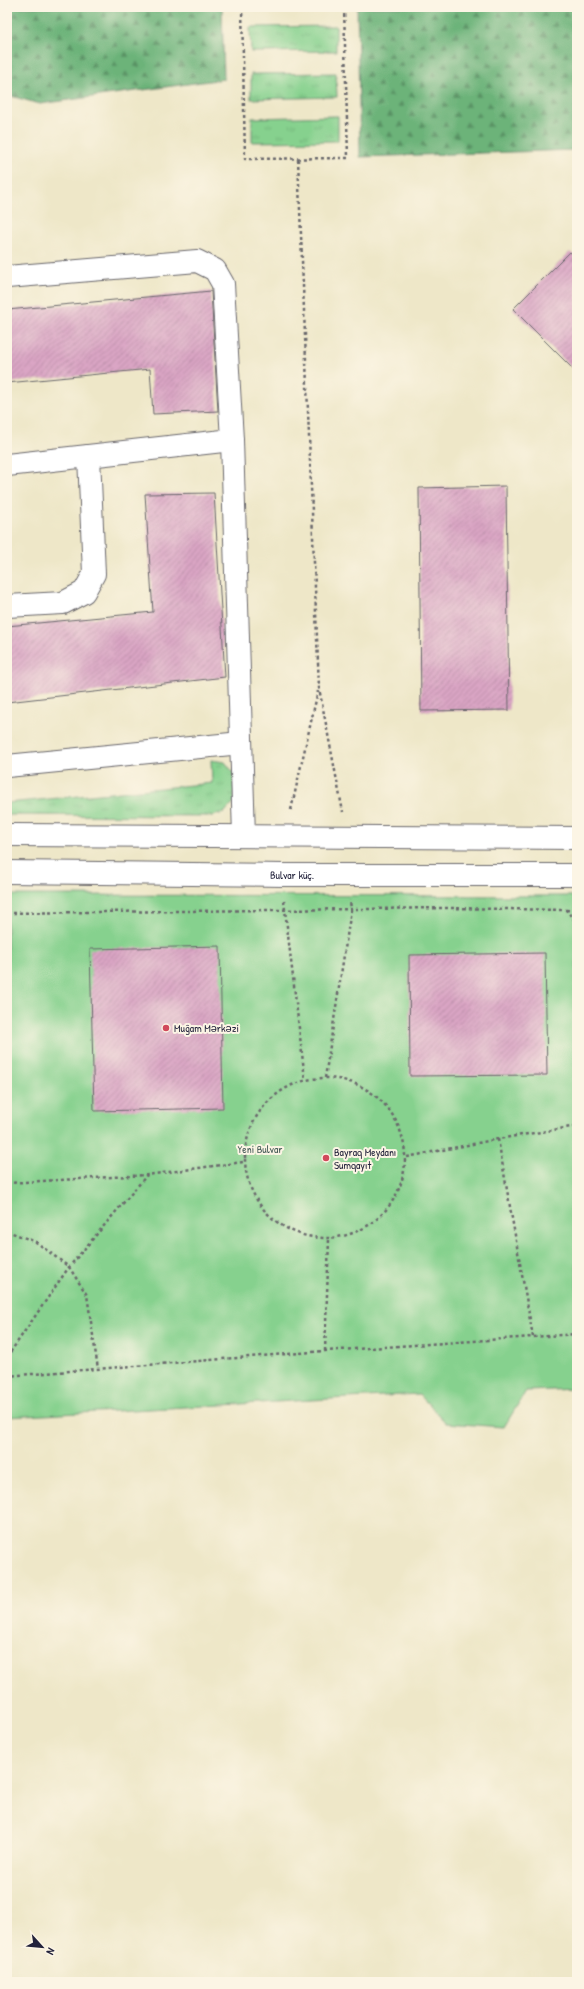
<svg xmlns="http://www.w3.org/2000/svg" width="584" height="1989" font-family="'Patrick Hand',sans-serif">
<defs>
<pattern id="grass-tufts" width="24" height="20" patternUnits="userSpaceOnUse"><rect width="24" height="20" fill="#86d18e"/><path d="M3 7l-1-3M5 7V3M7 7l1-3M15 17l-1-3M17 17v-4M19 17l1-3" fill="none" stroke="#73b37b"/></pattern>
<pattern id="forest-firs" width="22" height="20" patternUnits="userSpaceOnUse"><rect width="22" height="20" fill="#6cb379"/><path d="M5 1l3.5 6h-7zM16 11l3.5 6h-7z" fill="#589164"/></pattern>
<pattern id="building-hatch" width="6" height="6" patternUnits="userSpaceOnUse"><rect width="6" height="6" fill="#daa5c4"/><path d="M-1 1l2-2M0 6l6-6M5 7l2-2" fill="none" stroke="#b086a0"/></pattern>
</defs>
<rect width="100%" height="100%" fill="#fcf5e5"/>
<filter id="ink" filterUnits="userSpaceOnUse"><feTurbulence type="fractalNoise" baseFrequency=".025" numOctaves="2"/><feDisplacementMap in="SourceGraphic" scale="8" xChannelSelector="R" yChannelSelector="G"/><feConvolveMatrix kernelMatrix="1 2 1 2 8 2 1 2 1" color-interpolation-filters="sRGB"/></filter>
<filter id="wash" filterUnits="userSpaceOnUse"><feTurbulence type="fractalNoise" baseFrequency=".012" numOctaves="4" result="noise"/><feDisplacementMap in="SourceGraphic" scale="16" xChannelSelector="R" yChannelSelector="G"/><feGaussianBlur stdDeviation="0.9" result="paint"/><feColorMatrix in="noise" values="0 0 0 0 0 0 0 0 0 0 0 0 0 0 0 0 0 1.4 0 .05"/><feComposite in="paint" operator="in"/></filter>
<g filter="url(#wash)">
<rect width="100%" height="100%" fill="#eee7c8"/>
<path fill="url(#grass-tufts)" stroke="#547a64" d="M248,7H334L248,8Z
M336,26V51L251,52L250,27Z
M336,73L337,97L251,99V74Z
M338,116V141L252,142V118Z
M211,760L225,762L233,772L235,801L224,813L212,816L7,815V801L8,803L212,783Z"/>
<path fill="url(#forest-firs)" stroke="#476a5a" d="M7,7H222L224,79L40,104L7,95Z
M357,7H577V150L360,157Z"/>
<path fill="#86d18e" stroke="#547a64" d="M7,895L577,896V1389L526,1391L504,1427L446,1423L419,1394L7,1417Z"/>
<g id="blocks">
<path fill="url(#building-hatch)" d="M570,252L577,258V373L513,309Z
M211,291L218,411L153,414L150,369L7,383V310Z
M506,486L509,710L421,711L419,488Z
M214,493L225,677L7,702V626L153,612L145,494Z
M220,946L223,1108L94,1111L90,949Z
M545,953L547,1075L410,1076L409,955Z"/>
</g>
</g>
<g filter="url(#ink)">
<use href="#blocks" fill-opacity="0" stroke="#69676c" stroke-width="1"/>
<g fill="none" stroke-linecap="round" stroke-linejoin="round">
<defs>
<g id="minor">
<path d="M7,277L197,261L215,270L223,284L232,440L244,836"/>
<path d="M7,465L232,440"/>
<path d="M7,606L63,603L84,592L94,574L89,456"/>
<path d="M7,766L241,743"/>
<path d="M7,835L577,838"/>
<path id="s1" d="M7,872L284,875H577"/>
</g>
</defs>
<use href="#minor" stroke="#69676c" stroke-width="24"/>
<path stroke="#69676c" stroke-width="2.5" stroke-dasharray="3 3" stroke-linecap="butt" d="M242,7L245,159L348,158L344,7
M298,159L319,688L343,812
M291,810L318,691
M284,901L305,1079
M566,910L577,911
M7,913L447,908L566,910L577,923
M245 1158a80 80 0 1 1 160 0a80 80 0 1 1-160 0Z
M325,1078L351,910L350,900
M498,1139L533,1337
M407,1157L498,1139L577,1126
M7,1183L147,1175L243,1162
M7,1231L36,1242L69,1267L87,1295L98,1369
M325,1351L329,1239
M7,1357L69,1267L147,1175
M7,1376L325,1351L577,1334"/>
<use href="#minor" stroke="#fff" stroke-width="22"/>
</g>
</g>
<g fill="#d1495b" stroke="#fcf5e5" stroke-width="1.5">
<circle cx="166" cy="1028" r="4"/>
<circle cx="326" cy="1158" r="4"/>
</g>
<g text-anchor="middle" dominant-baseline="central" stroke-width="4" stroke-linejoin="round" paint-order="stroke">
<g font-size="11" fill="#22223b" stroke="#fcf5e5">
<text stroke="none"><textPath href="#s1" startOffset="285">Bulvar küç.</textPath></text>
</g>
<g font-size="11" fill="#22223b" stroke="#fcf5e5" text-anchor="start">
<text x="174" y="1028">Muğam Mərkəzi</text>
<text x="334" y="1152">Bayraq Meydanı<tspan x="334" dy="13">Sumqayıt</tspan></text>
</g>
<g font-size="11" fill="#405754" stroke="#fcf5e5">
<text x="260" y="1149">Yeni Bulvar</text>
</g>
</g>
<rect width="584" height="1989" fill="none" stroke="#fcf5e5" stroke-width="24"/>
<g transform="translate(42 1947) rotate(117)" stroke="#fcf5e5" stroke-width="3" paint-order="stroke">
<path d="M0-3L7 15L0 10L-7 15Z" fill="#22223b"/>
<text y="-6" font-size="11" font-weight="bold" text-anchor="middle" fill="#22223b">N</text>
</g>
</svg>
